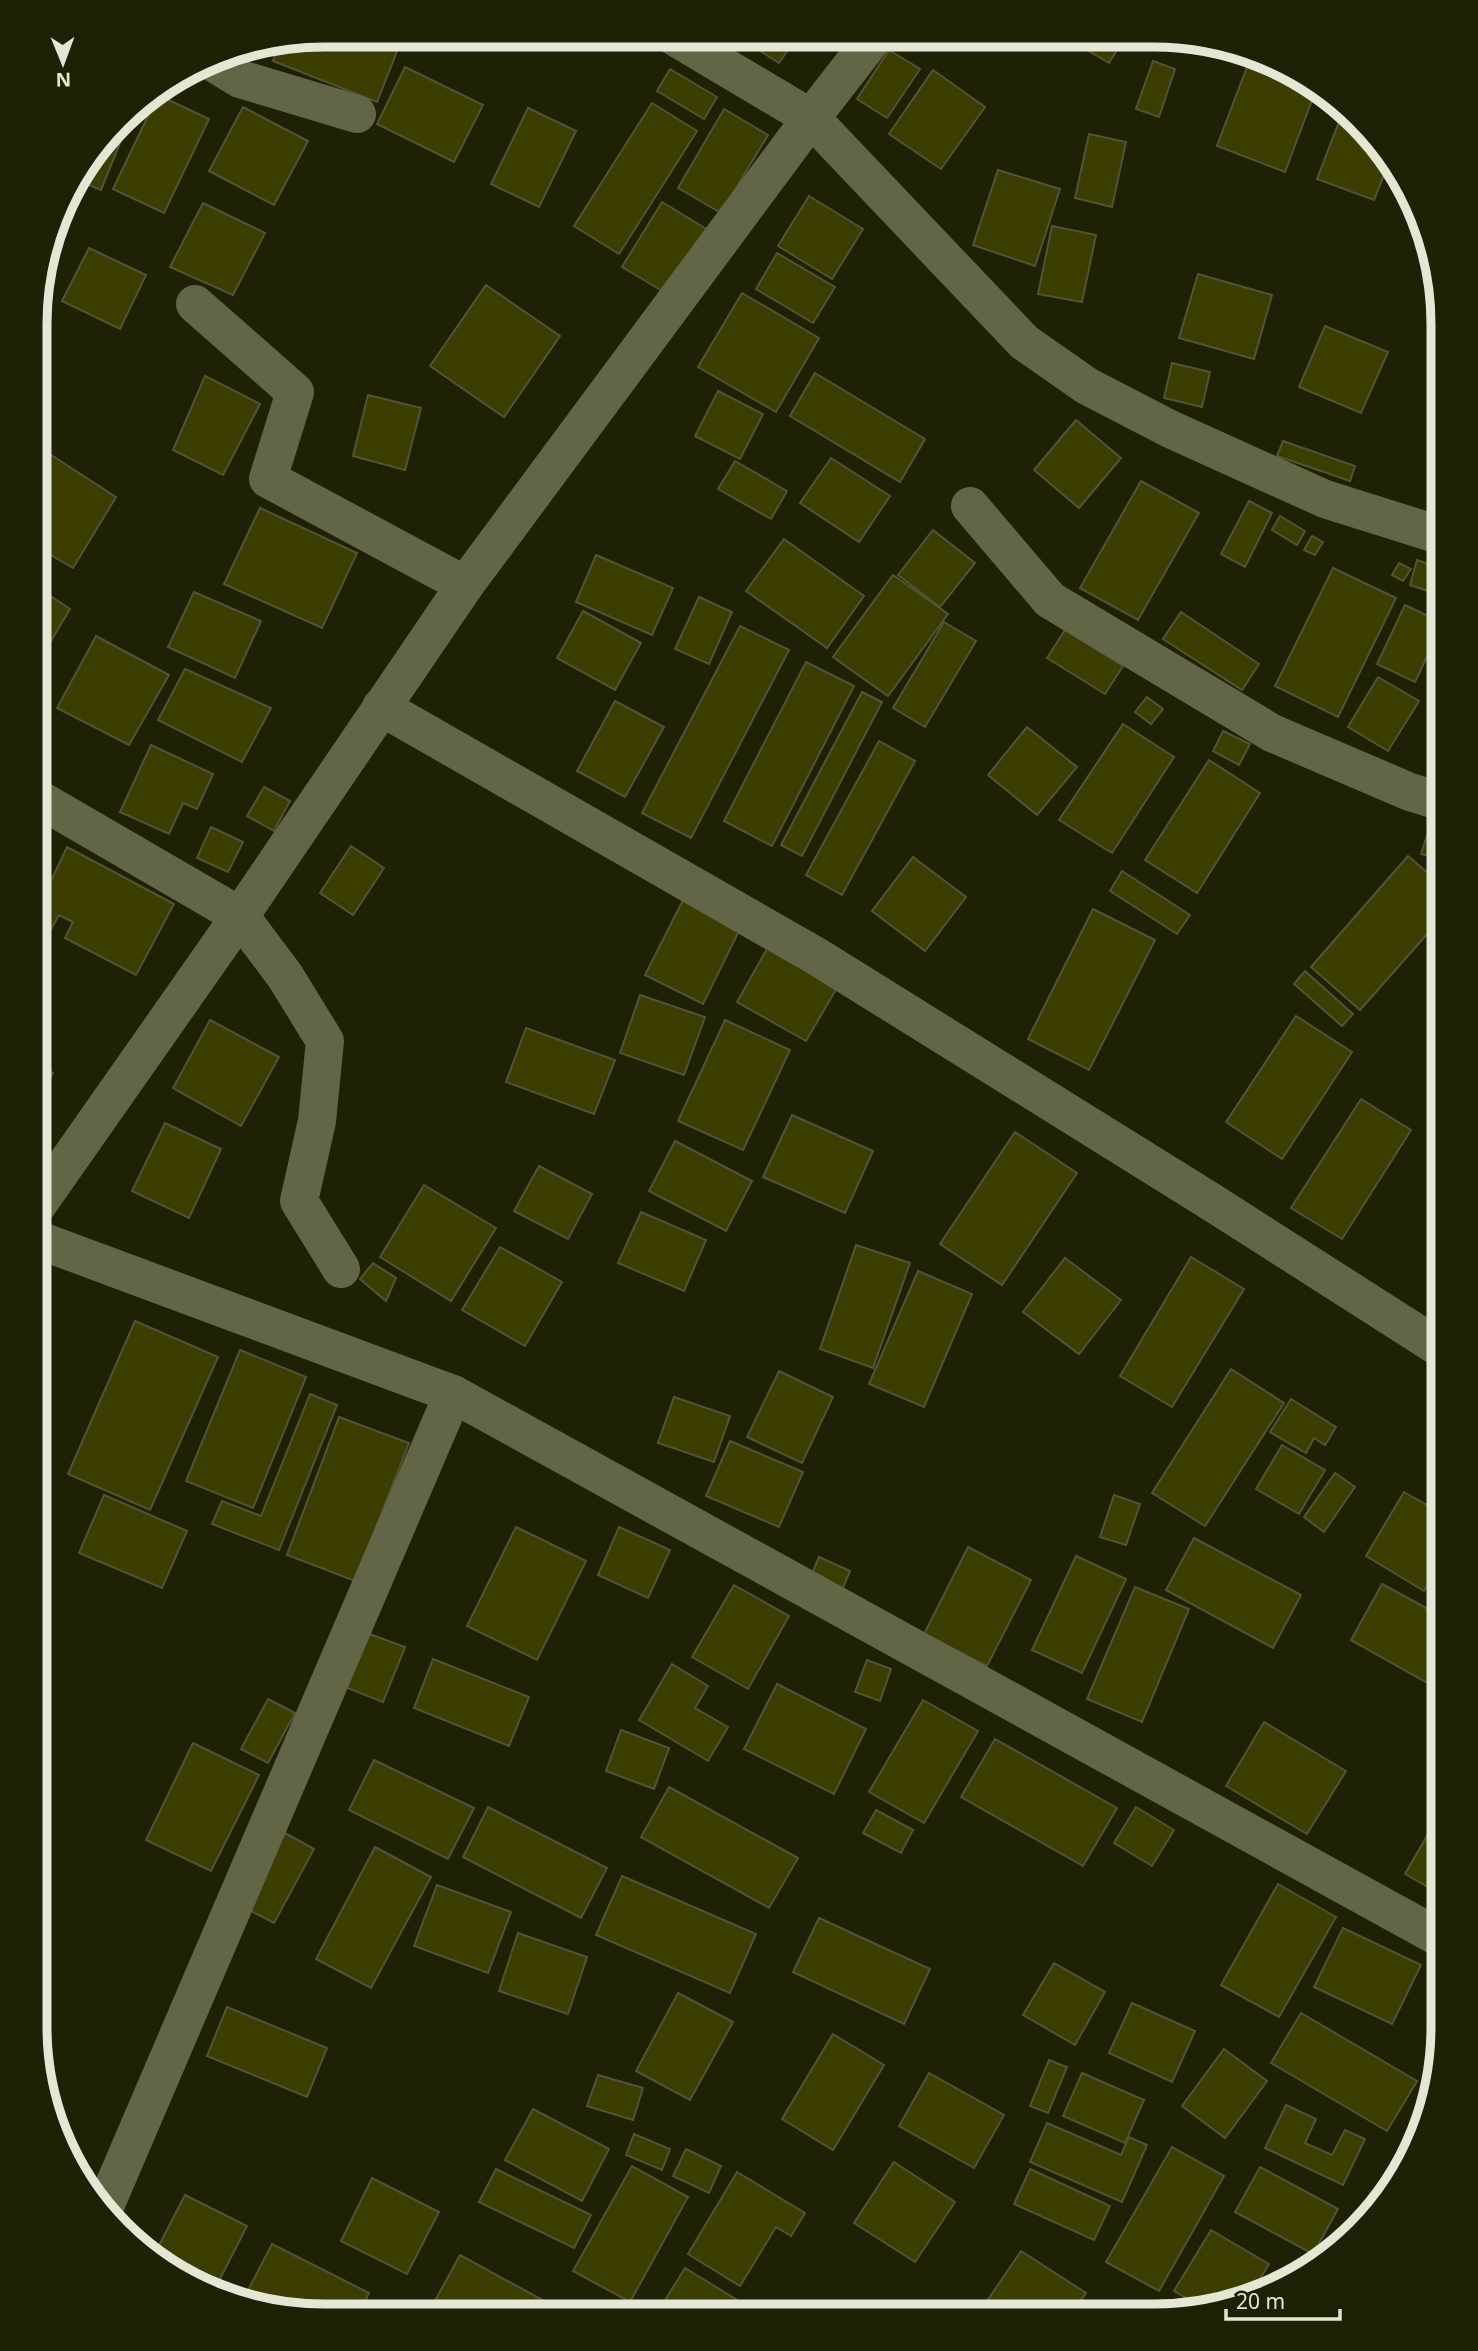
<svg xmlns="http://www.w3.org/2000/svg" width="1478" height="2351" viewBox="0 0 1478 2351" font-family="'Noto Sans',sans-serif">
<rect width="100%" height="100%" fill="#1f2104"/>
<g fill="#3b3d01" stroke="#515435" stroke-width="2">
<path d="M324,35L403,36L377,102L273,61L279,44Z"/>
<path d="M756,36H796L797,37L779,63L751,45Z"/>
<path d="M1065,37H1125L1109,63Z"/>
<path d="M889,50L920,69L887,118L857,99Z"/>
<path d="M1250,59L1297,76L1317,87L1285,172L1217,146Z"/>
<path d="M1153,61L1175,69L1159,117L1136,109Z"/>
<path d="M405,67L483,105L454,162L377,124Z"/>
<path d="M670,69L717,97L704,119L657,91Z"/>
<path d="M933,70L985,107L941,169L889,134Z"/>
<path d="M158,95L209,119L164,213L113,189Z"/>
<path d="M652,103L697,131L619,254L574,226Z"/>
<path d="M135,106L101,190L77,180L133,107Z"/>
<path d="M243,107L308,141L274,205L209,171Z"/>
<path d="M528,108L576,131L539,207L491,184Z"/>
<path d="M724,109L768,135L721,213L678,188Z"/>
<path d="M1344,109L1383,148L1390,160L1374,200L1317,179Z"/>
<path d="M1089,134L1126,142L1112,207L1075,198Z"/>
<path d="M998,170L1060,189L1035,266L973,245Z"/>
<path d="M809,196L863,229L832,279L778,246Z"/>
<path d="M662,202L708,230L669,295L622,267Z"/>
<path d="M203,203L265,233L233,295L170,267Z"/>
<path d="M1052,226L1096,235L1082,302L1038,294Z"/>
<path d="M89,248L146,275L120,329L62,301Z"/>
<path d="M777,253L835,287L813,323L756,289Z"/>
<path d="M1198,274L1272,295L1254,359L1179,338Z"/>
<path d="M486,285L560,336L504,417L430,366Z"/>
<path d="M37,292L45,296L37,313Z"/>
<path d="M742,293L819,338L776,412L698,367Z"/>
<path d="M1325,326L1388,352L1361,413L1299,387Z"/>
<path d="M1172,363L1210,372L1202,407L1164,398Z"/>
<path d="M815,373L925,439L900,482L790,416Z"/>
<path d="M205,376L260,404L223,475L173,450Z"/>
<path d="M718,391L763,414L740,459L695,436Z"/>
<path d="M368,395L421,408L405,470L353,456Z"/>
<path d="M1076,420L1121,458L1079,508L1034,470Z"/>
<path d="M1283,441L1355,466L1350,481L1277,456Z"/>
<path d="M45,451L116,497L73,568L37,547V465Z"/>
<path d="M831,458L890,496L859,542L800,503Z"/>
<path d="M735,461L787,491L771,519L718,489Z"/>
<path d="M1141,481L1199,513L1138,620L1080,588Z"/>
<path d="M1249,501L1272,513L1245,567L1221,554Z"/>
<path d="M260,508L357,553L322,628L224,584Z"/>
<path d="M1280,516L1305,531L1297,545L1272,530Z"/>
<path d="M933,530L975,563L940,607L898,575Z"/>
<path d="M1312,536L1323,542L1315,555L1304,550Z"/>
<path d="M784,539L864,596L827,648L746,591Z"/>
<path d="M596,555L673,588L652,635L576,602Z"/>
<path d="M1417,560L1443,569V596L1410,585Z"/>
<path d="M1399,563L1411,569L1403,581L1392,575Z"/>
<path d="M1333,568L1396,598L1338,717L1275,686Z"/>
<path d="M893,575L948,614L888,696L833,657Z"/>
<path d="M37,587L70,609L39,661L37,660Z"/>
<path d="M194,592L261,621L235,678L168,647Z"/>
<path d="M699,597L732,612L709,664L675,649Z"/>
<path d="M1405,605L1443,623L1415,682L1377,664Z"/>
<path d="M583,611L641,643L615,690L557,658Z"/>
<path d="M1181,612L1259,664L1242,690L1163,639Z"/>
<path d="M944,622L976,641L925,727L893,708Z"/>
<path d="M740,626L789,650L691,838L642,813Z"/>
<path d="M1065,630L1123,666L1105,694L1047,658Z"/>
<path d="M96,636L169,675L129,745L57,708Z"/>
<path d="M806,662L854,686L772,846L724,821Z"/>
<path d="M185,669L271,708L242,762L158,720Z"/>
<path d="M1378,677L1419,701L1388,751L1348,727Z"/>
<path d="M862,692L882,702L802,856L781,845Z"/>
<path d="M1147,697L1163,709L1151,724L1135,712Z"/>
<path d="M615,701L664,727L625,797L577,771Z"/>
<path d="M1123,724L1174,757L1112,853L1059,820Z"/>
<path d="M1027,727L1077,767L1037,815L988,775Z"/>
<path d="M1223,731L1250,744L1239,765L1213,751Z"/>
<path d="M879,741L915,761L842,895L806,875Z"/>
<path d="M151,745L213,774L197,809L183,803L169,834L120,812Z"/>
<path d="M1209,760L1260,793L1197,893L1145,860Z"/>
<path d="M264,787L290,801L274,831L247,816Z"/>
<path d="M1433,817L1443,820V860L1421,854Z"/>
<path d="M211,827L243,842L228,872L197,858Z"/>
<path d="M37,836L45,840L37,856Z"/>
<path d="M351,846L384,868L353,915L320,893Z"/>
<path d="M67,847L174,904L136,975L65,938L73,922L59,915L36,956L37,910Z"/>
<path d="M1408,856L1443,886V916L1360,1010L1311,967Z"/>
<path d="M913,857L966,897L925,951L872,911Z"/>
<path d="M1122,871L1190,915L1177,934L1110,891Z"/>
<path d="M683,900L740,929L703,1004L645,975Z"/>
<path d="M1093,909L1155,940L1089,1070L1028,1039Z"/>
<path d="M768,947L838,986L806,1041L737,1002Z"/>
<path d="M1305,971L1353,1014L1342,1026L1294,984Z"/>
<path d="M640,995L705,1017L684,1075L620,1053Z"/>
<path d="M1296,1016L1352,1052L1282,1159L1226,1122Z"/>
<path d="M210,1020L279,1057L241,1126L173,1088Z"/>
<path d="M725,1020L790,1050L743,1150L678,1121Z"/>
<path d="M526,1028L615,1060L594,1114L506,1082Z"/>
<path d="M36,1065L53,1073L37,1106H36Z"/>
<path d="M1361,1099L1411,1130L1342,1239L1291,1208Z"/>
<path d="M792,1115L873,1151L845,1213L763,1177Z"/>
<path d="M165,1123L221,1149L189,1218L132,1191Z"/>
<path d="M1015,1132L1077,1173L1002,1285L940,1244Z"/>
<path d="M675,1141L752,1181L726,1231L649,1191Z"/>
<path d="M539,1166L592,1194L568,1239L514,1211Z"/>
<path d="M424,1185L496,1228L451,1301L380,1257Z"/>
<path d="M641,1212L706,1240L684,1291L618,1263Z"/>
<path d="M856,1245L910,1263L873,1368L820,1349Z"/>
<path d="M500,1247L562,1282L525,1346L462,1310Z"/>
<path d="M1191,1257L1244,1289L1172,1407L1120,1376Z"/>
<path d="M1065,1258L1121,1300L1079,1354L1023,1312Z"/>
<path d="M373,1263L396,1278L386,1301L360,1279Z"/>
<path d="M918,1271L972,1294L924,1407L869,1384Z"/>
<path d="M135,1321L218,1357L150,1510L68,1474Z"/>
<path d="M240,1350L306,1377L253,1508L186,1481Z"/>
<path d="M1231,1369L1284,1403L1205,1526L1152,1493Z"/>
<path d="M779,1371L833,1397L802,1463L747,1437Z"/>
<path d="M310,1394L337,1405L279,1550L212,1524L222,1501L261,1516Z"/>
<path d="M674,1397L730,1416L714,1462L658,1443Z"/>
<path d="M1291,1399L1336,1427L1325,1445L1314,1438L1306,1453L1270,1432Z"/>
<path d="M339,1417L409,1443L355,1581L287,1555Z"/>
<path d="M730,1441L803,1472L779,1527L706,1496Z"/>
<path d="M1282,1445L1325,1470L1299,1514L1256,1489Z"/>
<path d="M1335,1473L1355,1487L1324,1532L1304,1517Z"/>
<path d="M1404,1492L1443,1514V1560L1424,1591L1366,1556Z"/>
<path d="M104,1495L187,1531L162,1588L79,1553Z"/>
<path d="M1114,1495L1140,1504L1126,1545L1100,1537Z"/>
<path d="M516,1527L586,1561L537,1660L467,1626Z"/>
<path d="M619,1527L670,1550L648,1598L598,1575Z"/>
<path d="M1194,1538L1301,1595L1273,1648L1166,1590Z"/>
<path d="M968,1547L1031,1580L987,1666L924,1634Z"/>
<path d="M1076,1556L1126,1579L1082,1673L1032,1650Z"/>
<path d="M819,1557L850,1571L842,1590L811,1576Z"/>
<path d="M1382,1584L1443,1617L1442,1691L1351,1640Z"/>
<path d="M734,1585L789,1616L748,1689L692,1657Z"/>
<path d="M1135,1587L1189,1609L1142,1722L1087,1699Z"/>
<path d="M367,1633L405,1647L383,1702L345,1687Z"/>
<path d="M433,1659L529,1697L509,1746L414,1708Z"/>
<path d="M867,1660L891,1669L880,1701L855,1692Z"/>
<path d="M672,1664L708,1686L695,1708L728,1727L708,1761L639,1720Z"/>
<path d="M777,1684L866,1729L834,1794L744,1749Z"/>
<path d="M268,1699L295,1713L268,1763L241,1749Z"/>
<path d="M923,1700L978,1731L924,1823L869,1792Z"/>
<path d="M1264,1722L1346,1771L1307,1834L1226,1786Z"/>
<path d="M621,1730L669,1748L654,1789L606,1771Z"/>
<path d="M995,1739L1117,1808L1083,1866L961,1797Z"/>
<path d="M193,1743L259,1775L211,1871L146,1840Z"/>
<path d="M374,1760L474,1808L448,1859L349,1810Z"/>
<path d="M669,1787L798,1858L769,1908L641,1837Z"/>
<path d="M488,1807L607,1868L581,1918L463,1857Z"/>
<path d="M1136,1807L1174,1830L1152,1866L1114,1843Z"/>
<path d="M876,1810L913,1830L901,1853L863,1833Z"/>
<path d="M1442,1810V1895L1405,1874Z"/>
<path d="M285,1833L314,1849L274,1923L245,1908Z"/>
<path d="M375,1847L431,1877L371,1988L316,1959Z"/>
<path d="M622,1876L756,1934L730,1993L596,1935Z"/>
<path d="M1278,1884L1336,1917L1279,2017L1221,1985Z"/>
<path d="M437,1885L511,1912L488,1973L414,1946Z"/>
<path d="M819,1918L930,1969L904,2024L793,1972Z"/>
<path d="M1343,1928L1421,1965L1392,2024L1314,1987Z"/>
<path d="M518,1933L587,1957L568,2014L499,1991Z"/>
<path d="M1054,1963L1105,1992L1075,2045L1023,2015Z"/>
<path d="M678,1993L733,2022L690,2100L636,2071Z"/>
<path d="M1132,2003L1195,2031L1172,2082L1109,2053Z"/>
<path d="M227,2007L327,2048L307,2097L207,2056Z"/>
<path d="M1301,2013L1417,2081L1387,2131L1271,2063Z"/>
<path d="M833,2034L884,2065L833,2150L782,2119Z"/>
<path d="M1224,2049L1267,2081L1225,2138L1182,2106Z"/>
<path d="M1049,2060L1067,2067L1048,2113L1030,2106Z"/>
<path d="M929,2073L1004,2115L974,2168L899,2126Z"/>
<path d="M1082,2073L1144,2100L1125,2143L1063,2116Z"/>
<path d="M598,2075L643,2088L633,2120L587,2106Z"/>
<path d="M1286,2105L1316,2119L1305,2143L1332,2155L1345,2130L1365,2139L1343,2185L1265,2148Z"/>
<path d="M533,2109L609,2149L582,2201L505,2160Z"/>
<path d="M1428,2119V2120L1389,2192L1382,2188Z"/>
<path d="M1047,2123L1121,2155L1129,2137L1147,2145L1122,2202L1030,2162Z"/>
<path d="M634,2134L670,2149L662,2170L626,2155Z"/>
<path d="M1172,2147L1224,2176L1159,2291L1106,2262Z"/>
<path d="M686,2149L721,2166L709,2193L673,2176Z"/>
<path d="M894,2162L955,2202L915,2262L854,2223Z"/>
<path d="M632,2166L688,2197L630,2302L573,2271Z"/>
<path d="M1260,2167L1338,2209L1313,2254L1235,2212Z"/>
<path d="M496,2169L591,2215L574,2248L479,2202Z"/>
<path d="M1030,2169L1110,2206L1094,2240L1014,2204Z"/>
<path d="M737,2172L805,2213L791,2236L776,2227L740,2286L688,2254Z"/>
<path d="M372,2178L439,2212L407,2274L341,2241Z"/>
<path d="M185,2195L247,2226L218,2283L156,2251Z"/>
<path d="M1359,2219L1364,2222L1349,2237Z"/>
<path d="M1211,2230L1269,2264L1249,2297L1201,2307L1174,2291Z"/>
<path d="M272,2244L369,2293L361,2310L369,2314H287L242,2302Z"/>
<path d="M1021,2251L1086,2293L1070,2316H1002L985,2304Z"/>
<path d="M460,2255L548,2303L542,2314H438L430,2310Z"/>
<path d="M685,2268L739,2301L730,2315H656Z"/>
<path d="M774,2305L792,2315H768Z"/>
</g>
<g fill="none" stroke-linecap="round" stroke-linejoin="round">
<g stroke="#626546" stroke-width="38">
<path d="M673,36L811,118L1024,342L1087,386L1170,429L1325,499L1443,536"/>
<path d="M209,60L240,79L357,114"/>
<path d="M195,304L295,392L268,479L465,585"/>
<path d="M970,506L1050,600L1272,733L1410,792L1443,802"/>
<path d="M381,707L816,956L1213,1203L1443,1350"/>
<path d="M37,798L240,916L285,976L325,1041L317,1121L299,1201L341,1269"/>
<path d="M36,1207L240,916L465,585L811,118L874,37"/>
<path d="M36,1239L453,1394L1442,1939"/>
<path d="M103,2211L453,1394"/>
</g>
</g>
<path d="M0 0H1478V2351H0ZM324 47H1154A277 277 0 0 1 1431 324V2027A277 277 0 0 1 1154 2304H324A277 277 0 0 1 47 2027V324A277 277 0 0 1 324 47Z" fill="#1f2104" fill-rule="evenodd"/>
<path fill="none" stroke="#e5e7d5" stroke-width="9" d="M324 47H1154A277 277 0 0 1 1431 324V2027A277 277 0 0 1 1154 2304H324A277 277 0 0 1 47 2027V324A277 277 0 0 1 324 47Z"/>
<g transform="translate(63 63) rotate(179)" stroke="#1f2104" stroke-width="5" paint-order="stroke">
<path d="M0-5L12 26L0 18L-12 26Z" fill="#e5e7d5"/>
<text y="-10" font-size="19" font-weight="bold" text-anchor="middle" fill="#e5e7d5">N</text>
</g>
<path d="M1226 2309v10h114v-10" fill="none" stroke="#e5e7d5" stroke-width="3.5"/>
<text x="1236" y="2309" font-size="21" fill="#e5e7d5" stroke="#1f2104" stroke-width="5" paint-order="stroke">20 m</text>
</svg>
